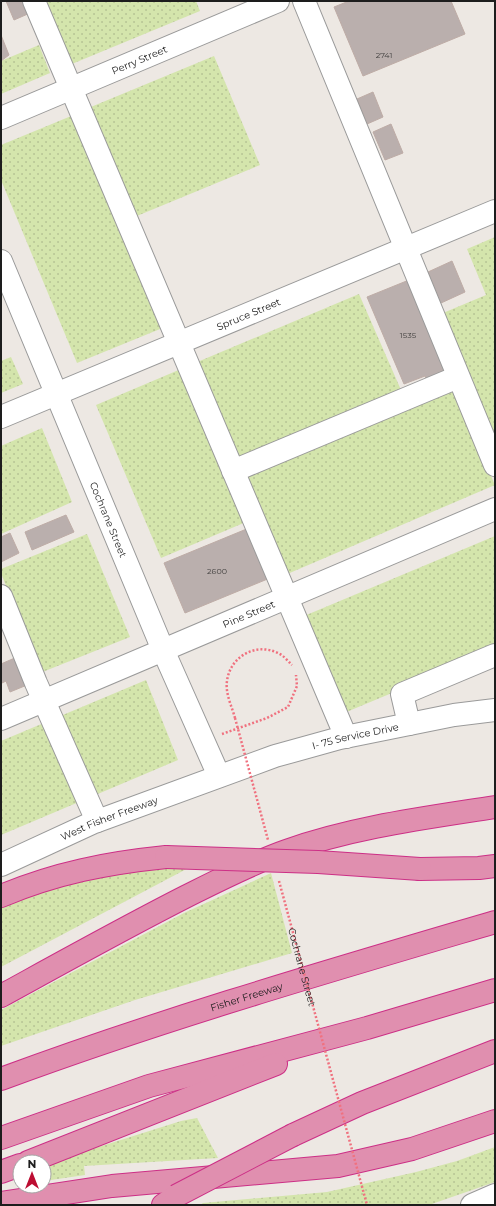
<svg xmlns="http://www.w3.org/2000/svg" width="496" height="1206" viewBox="0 0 496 1206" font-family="Montserrat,sans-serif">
<defs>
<pattern id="grass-dots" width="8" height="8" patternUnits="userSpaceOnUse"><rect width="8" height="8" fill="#d4e5ac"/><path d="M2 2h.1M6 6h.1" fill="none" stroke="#b6c494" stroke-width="1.8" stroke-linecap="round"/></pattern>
</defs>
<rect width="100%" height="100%" fill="#ede8e3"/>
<g fill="url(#grass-dots)">
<path d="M40,1H196L200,11L67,66Z"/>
<path d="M39,45L50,73L1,94V61Z"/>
<path d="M214,56L260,165L132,218L86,109Z"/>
<path d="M76,114L165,327L77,363L1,180V145Z"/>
<path d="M495,237V437L443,313L486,295L467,249Z"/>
<path d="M359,294L401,390L237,460L195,363Z"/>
<path d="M11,357L23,384L1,393V361Z"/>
<path d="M181,369L246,522L161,558L96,405Z"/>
<path d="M453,388L495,485L285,575L243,478Z"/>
<path d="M42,428L72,502L1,534V446Z"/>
<path d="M87,534L130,637L40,673L1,573V569Z"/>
<path d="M495,536V650L344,713L304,616Z"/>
<path d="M146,680L178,760L1,835V741Z"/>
<path d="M196,864L1,967V905L74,878Z"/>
<path d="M271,873L292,953L135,1000L1,1046V1010L184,913Z"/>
<path d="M197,1118L218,1158L84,1166L85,1175L44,1181V1169L70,1156L181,1121Z"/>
<path d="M495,1147V1182L429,1205H200L203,1203L327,1192L416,1172L457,1161Z"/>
</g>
<g fill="#baafad" stroke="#beaca6">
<path d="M6,1H25L30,13L14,20Z"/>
<path d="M349,1H451L465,34L363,76L334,7Z"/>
<path d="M1,35L9,55L1,61Z"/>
<path d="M373,92L383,117L367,124L357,99Z"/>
<path d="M391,124L403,153L385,160L373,132Z"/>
<path d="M452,261L465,292L441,303L428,272Z"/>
<path d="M409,280L448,372L427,381L425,376L404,384L367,297Z"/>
<path d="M66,515L74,532L32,550L25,532Z"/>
<path d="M249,528L270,578L185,613L164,563Z"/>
<path d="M10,533L19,553L1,562V537Z"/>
<path d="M17,657L27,685L10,692L6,681L2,683L1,681V664Z"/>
</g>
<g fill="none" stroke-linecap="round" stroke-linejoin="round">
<defs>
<g id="minor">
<path d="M34,1L346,737"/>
<path d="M304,1L495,465"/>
<path id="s1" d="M1,118L278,1"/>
<path id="s2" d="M1,261L163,650L219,776"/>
<path id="s3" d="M1,417L495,211"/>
<path d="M233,471L458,377"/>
<path d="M1,596L36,683L97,821"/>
<path id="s4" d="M1,719L495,509"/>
<path d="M409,724L402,694L495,655"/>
<path id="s5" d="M1,865L92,823L275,756L340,738L454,715L495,710"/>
<path d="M472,1205L495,1195"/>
</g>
<g id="highway">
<path d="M420,869L479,868L495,866"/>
<path d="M1,896C56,873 107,863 166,857"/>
<path d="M1,996C63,962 124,928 187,896C219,880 252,863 286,851C353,827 425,818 495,807"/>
<path id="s6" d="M1,1079C163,1019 329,971 495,922"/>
<path d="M293,1135L362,1103L495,1051"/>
<path d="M1,1138L149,1086L367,1028L495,990"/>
<path d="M28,1162L276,1064"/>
<path d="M1,1172L20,1165"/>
<path d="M1,1203L112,1186L338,1166L412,1149L495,1121"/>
<path d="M163,1205L176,1196"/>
</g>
</defs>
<use href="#minor" stroke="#9a9a9a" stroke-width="24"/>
<use href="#highway" stroke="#cc2f86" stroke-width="24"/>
<g stroke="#f0717f" stroke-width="2.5" stroke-dasharray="2 2" stroke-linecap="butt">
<path d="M235,718C232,707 225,693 227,681C230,657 255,642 278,653C283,655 288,661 292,665"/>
<path d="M222,734L267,718L288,707L297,686L296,675"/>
</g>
<use href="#minor" stroke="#fff" stroke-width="22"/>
<use href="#highway" stroke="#e08faf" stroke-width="22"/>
<defs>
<g id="highway-bridge">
<path d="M166,857L318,862L420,869"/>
<path d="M176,1196L293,1135"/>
</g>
</defs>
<use href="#highway-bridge" stroke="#cc2f86" stroke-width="24" stroke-linecap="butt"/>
<g stroke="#f0717f" stroke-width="2.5" stroke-dasharray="2 2" stroke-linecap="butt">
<path d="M235,718L268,840"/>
<path id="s7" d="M279,881L367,1205"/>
</g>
<use href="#highway-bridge" stroke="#e08faf" stroke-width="22"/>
</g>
<g text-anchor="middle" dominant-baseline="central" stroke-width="4" stroke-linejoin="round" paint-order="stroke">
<g font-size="8" fill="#444241">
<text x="384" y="55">2741</text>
<text x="408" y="335">1535</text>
<text x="217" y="571">2600</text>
</g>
<g font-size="10" fill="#1d1d1d" stroke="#fff">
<text stroke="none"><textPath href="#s1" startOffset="150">Perry Street</textPath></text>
<text stroke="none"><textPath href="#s3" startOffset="268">Spruce Street</textPath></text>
<text stroke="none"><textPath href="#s2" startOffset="280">Cochrane Street</textPath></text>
<text stroke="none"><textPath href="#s4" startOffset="269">Pine Street</textPath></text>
<text stroke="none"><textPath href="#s5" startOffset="378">I- 75 Service Drive</textPath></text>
<text stroke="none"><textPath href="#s5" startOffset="118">West Fisher Freeway</textPath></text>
<text stroke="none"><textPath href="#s7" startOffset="89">Cochrane Street</textPath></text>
<text stroke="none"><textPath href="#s6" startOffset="259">Fisher Freeway</textPath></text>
</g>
</g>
<rect width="496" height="1206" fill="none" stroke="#1d1d1d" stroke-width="4"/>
<g transform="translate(32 1174)"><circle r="19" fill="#ffffff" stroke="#a5a5a5"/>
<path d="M0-3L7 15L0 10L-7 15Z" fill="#bc0d32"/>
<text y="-6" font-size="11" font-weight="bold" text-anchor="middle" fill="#1d1d1d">N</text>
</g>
</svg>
